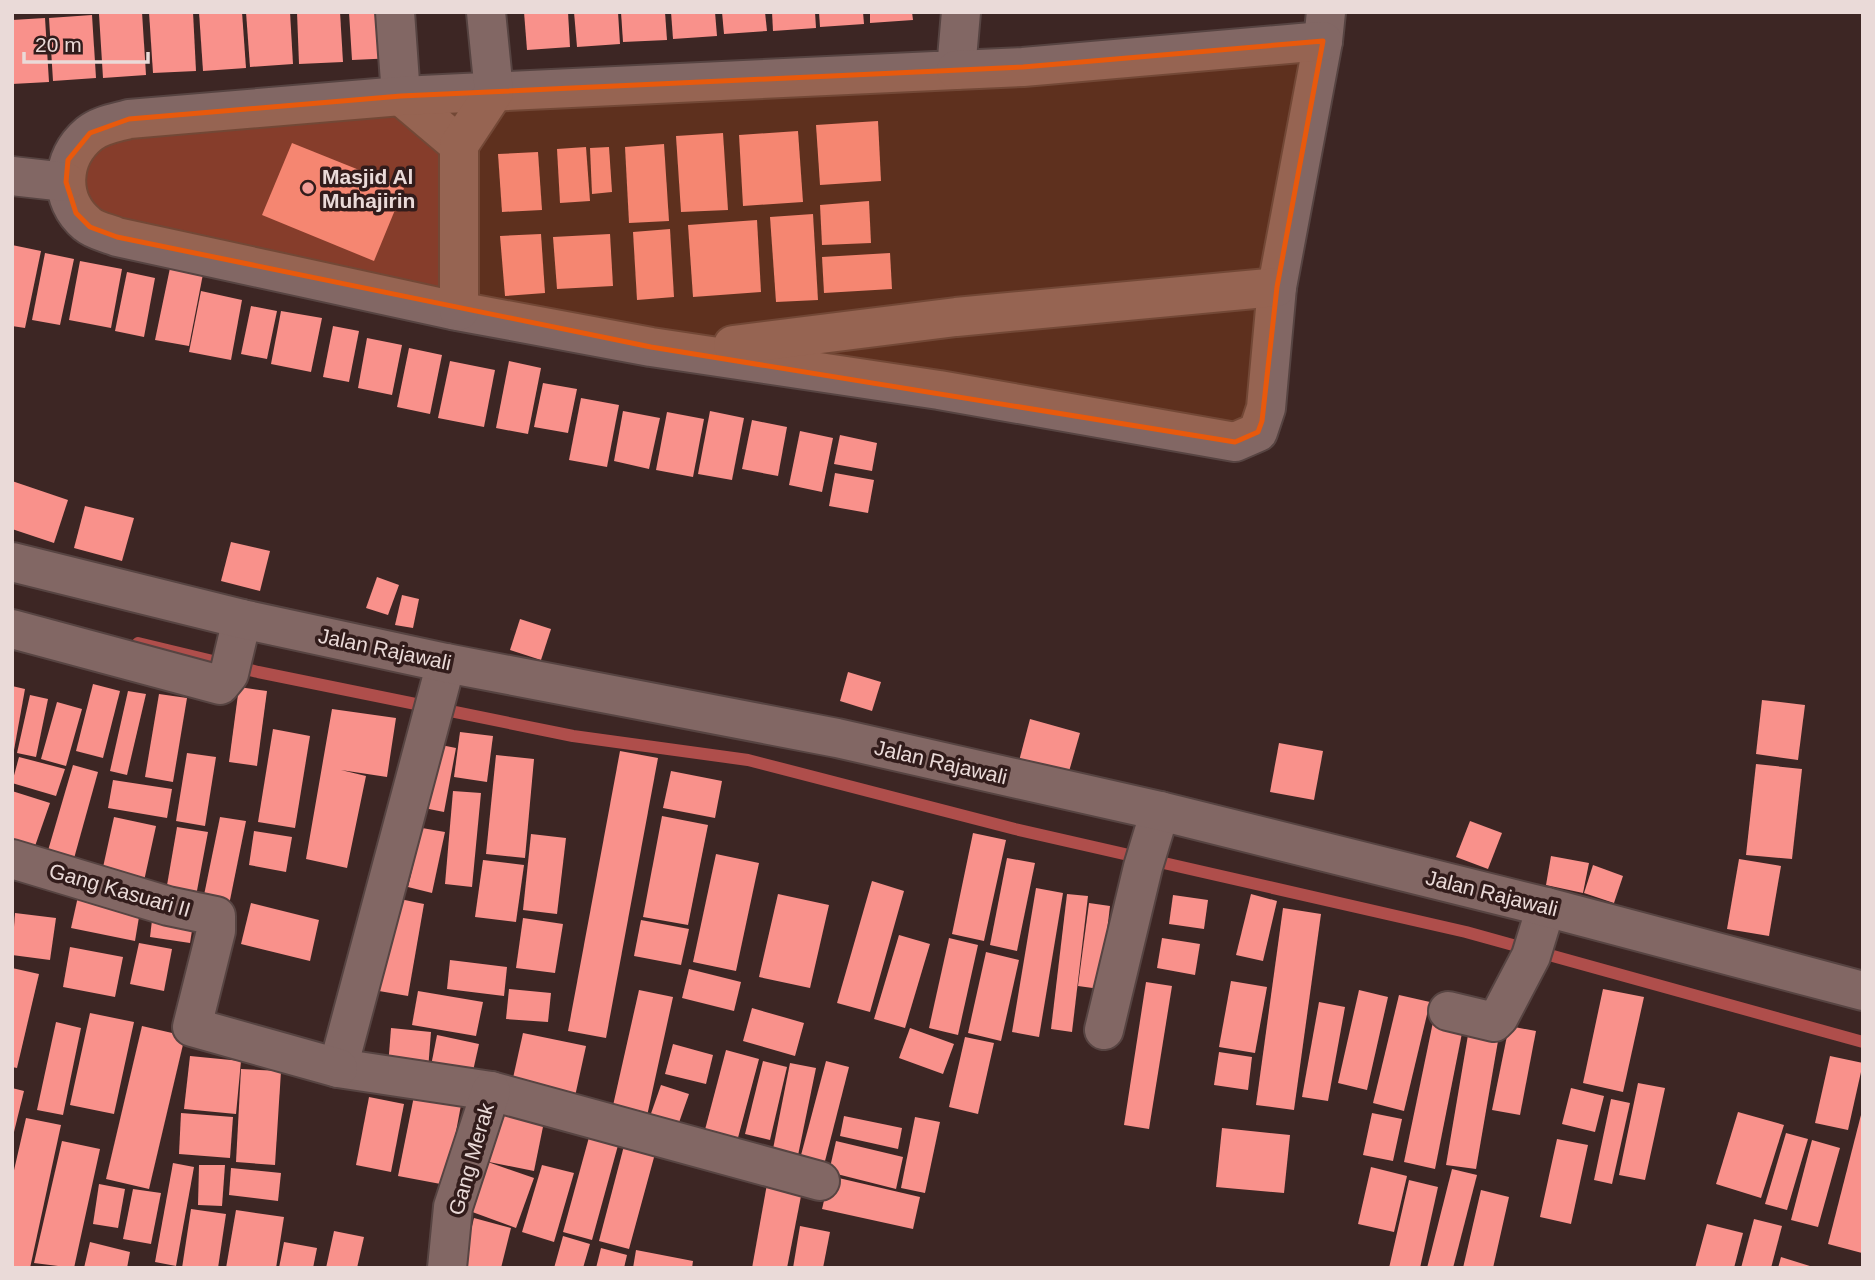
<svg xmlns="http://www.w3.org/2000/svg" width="1875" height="1280" viewBox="0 0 1875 1280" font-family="Helvetica,sans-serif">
<rect width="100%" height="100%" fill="#3d2624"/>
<path fill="#6e3634" d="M401,99L449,140L452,309L95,214L82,180L96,140Z"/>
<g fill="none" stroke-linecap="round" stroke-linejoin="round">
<path stroke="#af4e4b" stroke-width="12" d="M138,643L258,672L573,736L748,760L1015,829L1466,932L1863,1042"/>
</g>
<g fill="#f9918b">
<path d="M142,12L146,75L103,78L99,14Z"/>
<path d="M149,12H193L196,71L153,73Z"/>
<path d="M199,12H242L246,68L203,71Z"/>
<path d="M246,12H290L293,64L250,67Z"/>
<path d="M297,12H340L343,62L299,64Z"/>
<path d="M349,12H392L395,58L352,60Z"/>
<path d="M524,12H568L570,47L527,50Z"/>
<path d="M574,12H618L620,44L577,47Z"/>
<path d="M621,12H665L667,40L623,42Z"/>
<path d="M671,12H715L717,36L673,39Z"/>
<path d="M722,12H765L767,31L724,34Z"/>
<path d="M772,12H815L816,28L773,31Z"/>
<path d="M819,12H863L864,24L820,27Z"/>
<path d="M870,12H912L913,20L870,23Z"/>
<path d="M92,15L96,78L53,81L49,18Z"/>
<path d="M45,18L49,82L12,84V20Z"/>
<path d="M878,121L881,181L820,185L816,125Z"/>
<path d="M798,131L803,202L743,206L739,135Z"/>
<path d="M723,133L728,210L681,212L676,136Z"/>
<path d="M292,143L404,188L374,261L262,215Z"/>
<path d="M664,144L669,221L629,223L625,147Z"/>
<path d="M586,147L590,201L560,203L557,149Z"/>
<path d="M609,147L612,192L592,194L590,148Z"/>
<path d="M538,152L542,210L502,212L498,154Z"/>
<path d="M869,201L871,243L822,245L820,205Z"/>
<path d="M813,214L818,300L776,302L770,217Z"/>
<path d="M757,220L761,292L693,297L688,225Z"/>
<path d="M670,229L674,297L637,300L633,232Z"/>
<path d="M541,234L545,293L505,296L500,236Z"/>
<path d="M610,234L613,286L557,289L553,237Z"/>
<path d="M12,245L41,251L25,328L12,326Z"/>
<path d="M45,253L74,259L60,325L32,320Z"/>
<path d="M890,253L892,289L824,293L822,257Z"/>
<path d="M80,261L122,269L111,328L69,320Z"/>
<path d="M170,268L203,274L189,346L155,340Z"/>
<path d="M127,272L155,278L144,337L115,331Z"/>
<path d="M201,291L242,300L231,360L189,352Z"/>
<path d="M251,306L277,311L267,359L241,354Z"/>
<path d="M281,311L322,318L311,372L271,364Z"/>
<path d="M333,326L359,331L349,382L323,377Z"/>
<path d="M367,338L402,345L392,395L358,388Z"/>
<path d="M409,348L442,355L430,414L397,407Z"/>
<path d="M450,361L495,370L484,427L438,418Z"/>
<path d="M509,361L541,368L528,434L496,428Z"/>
<path d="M543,383L577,389L568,433L534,427Z"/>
<path d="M581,398L619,405L607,467L569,460Z"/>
<path d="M623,411L660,418L649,469L614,461Z"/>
<path d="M710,411L744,418L732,480L698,474Z"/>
<path d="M667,412L704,419L693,477L656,470Z"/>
<path d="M752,420L787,427L778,476L742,469Z"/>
<path d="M800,431L833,438L822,492L789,485Z"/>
<path d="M840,435L877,443L872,471L834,464Z"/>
<path d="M835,473L874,480L868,513L829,506Z"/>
<path d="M12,481L68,500L54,543L12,529Z"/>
<path d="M85,506L134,518L122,561L74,548Z"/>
<path d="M231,542L270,551L260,591L221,581Z"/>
<path d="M377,577L399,585L388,615L366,608Z"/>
<path d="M402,595L419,599L413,628L395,625Z"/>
<path d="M520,619L551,629L541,660L510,650Z"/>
<path d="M848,672L881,682L872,711L840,701Z"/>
<path d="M93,684L120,691L103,758L76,751Z"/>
<path d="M12,686L25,689L14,750H12Z"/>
<path d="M239,687L267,691L257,766L229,762Z"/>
<path d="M128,691L146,694L127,775L110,771Z"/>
<path d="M159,694L187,698L173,782L145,777Z"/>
<path d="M30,695L48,699L36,757L17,753Z"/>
<path d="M1762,700L1805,705L1798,760L1756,754Z"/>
<path d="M57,702L82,709L66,766L41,759Z"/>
<path d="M332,709L396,718L387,777L341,770L366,776L347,868L306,859Z"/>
<path d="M1030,719L1080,733L1068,775L1019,761Z"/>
<path d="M273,729L310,736L295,828L258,822Z"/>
<path d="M460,732L493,736L487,782L454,777Z"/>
<path d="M1279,743L1323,751L1314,800L1270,792Z"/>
<path d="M436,744L456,748L444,812L424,808Z"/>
<path d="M620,751L658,758L606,1038L568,1031Z"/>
<path d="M187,753L216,757L205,826L176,821Z"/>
<path d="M496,755L534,759L525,858L486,854Z"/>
<path d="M19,757L65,769L56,796L12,783Z"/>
<path d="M1756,764L1802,769L1792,859L1746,855Z"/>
<path d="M73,765L98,772L73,862L47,854Z"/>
<path d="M671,771L722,781L715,818L663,808Z"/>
<path d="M113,780L172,789L167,818L108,808Z"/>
<path d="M12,791L50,803L34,849L12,842Z"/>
<path d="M453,791L481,793L472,887L445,884Z"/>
<path d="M662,816L708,825L688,925L643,917Z"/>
<path d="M114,817L156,826L142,890L100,881Z"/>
<path d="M220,817L246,821L229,905L203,900Z"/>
<path d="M1470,821L1502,833L1488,869L1456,857Z"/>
<path d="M177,827L208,832L196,896L166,891Z"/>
<path d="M422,828L445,832L432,893L408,887Z"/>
<path d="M254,831L292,837L286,872L249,865Z"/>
<path d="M973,833L1006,840L984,941L952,934Z"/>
<path d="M531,834L566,838L557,914L523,910Z"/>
<path d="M716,854L759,863L736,971L693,962Z"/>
<path d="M1551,856L1589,863L1583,893L1546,885Z"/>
<path d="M1007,858L1035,863L1017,951L990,945Z"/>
<path d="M1739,859L1781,866L1769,936L1727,929Z"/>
<path d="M483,860L524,865L516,922L475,917Z"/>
<path d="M1593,865L1623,876L1614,903L1584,893Z"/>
<path d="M872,881L904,891L870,1012L837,1003Z"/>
<path d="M1036,888L1063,893L1039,1037L1012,1032Z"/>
<path d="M79,892L141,905L135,941L71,928Z"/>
<path d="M778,894L829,905L810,988L759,977Z"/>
<path d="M1067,894L1088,896L1072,1032L1051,1029Z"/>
<path d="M1251,894L1277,901L1263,961L1236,955Z"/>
<path d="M1173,895L1208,900L1204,929L1169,924Z"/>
<path d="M395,898L424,904L408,996L379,991Z"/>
<path d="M251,903L319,920L310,961L241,944Z"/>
<path d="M1089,903L1110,906L1100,989L1078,986Z"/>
<path d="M1283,908L1321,914L1294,1110L1256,1105Z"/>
<path d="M153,912L194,918L190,943L150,937Z"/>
<path d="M15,913L56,918L50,960L12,955Z"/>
<path d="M523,918L563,924L555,973L516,968Z"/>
<path d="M641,920L689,929L681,965L634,956Z"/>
<path d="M899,935L930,944L905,1028L874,1019Z"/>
<path d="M949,938L978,945L958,1035L929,1028Z"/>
<path d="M1162,938L1200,944L1195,975L1157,968Z"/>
<path d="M139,943L172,949L164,991L130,984Z"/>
<path d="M70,947L123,957L115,997L63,987Z"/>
<path d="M986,952L1019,960L1001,1041L968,1033Z"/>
<path d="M450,960L507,967L504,996L447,989Z"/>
<path d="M12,968L39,974L17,1068L12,1067Z"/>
<path d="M689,969L741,982L734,1011L682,998Z"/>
<path d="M1231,981L1267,987L1255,1053L1219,1047Z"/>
<path d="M1146,982L1172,986L1149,1129L1124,1125Z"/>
<path d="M509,989L551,993L548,1022L506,1019Z"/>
<path d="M1603,989L1644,997L1623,1092L1583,1083Z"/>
<path d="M639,990L673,997L647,1116L612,1110Z"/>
<path d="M1359,990L1388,997L1367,1090L1338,1083Z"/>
<path d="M418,991L483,1002L476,1036L412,1025Z"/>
<path d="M1399,995L1430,1002L1404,1111L1373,1103Z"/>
<path d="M1319,1002L1345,1007L1328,1101L1302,1097Z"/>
<path d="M752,1008L804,1023L795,1056L743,1041Z"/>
<path d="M90,1013L134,1022L114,1114L70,1105Z"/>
<path d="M56,1022L81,1028L63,1115L37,1110Z"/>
<path d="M1433,1022L1463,1028L1435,1169L1404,1162Z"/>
<path d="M142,1026L185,1036L149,1189L106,1179Z"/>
<path d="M1509,1026L1536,1031L1520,1115L1492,1110Z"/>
<path d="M391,1028L431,1032L428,1070L388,1067Z"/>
<path d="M910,1028L954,1044L943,1074L899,1058Z"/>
<path d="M523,1033L586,1046L574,1101L511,1087Z"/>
<path d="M437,1035L479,1044L471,1080L430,1071Z"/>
<path d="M1468,1035L1498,1041L1476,1169L1446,1165Z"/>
<path d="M965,1037L994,1043L978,1114L949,1107Z"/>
<path d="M673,1044L713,1055L706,1084L665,1074Z"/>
<path d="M726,1050L759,1059L735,1149L702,1141Z"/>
<path d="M1219,1052L1252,1057L1248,1090L1214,1085Z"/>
<path d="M190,1056L241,1061L236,1114L184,1109Z"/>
<path d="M1830,1056L1863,1063L1848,1130L1815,1123Z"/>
<path d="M763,1061L787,1067L770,1140L745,1134Z"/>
<path d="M826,1061L849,1067L824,1165L800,1159Z"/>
<path d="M790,1063L816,1068L796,1165L771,1159Z"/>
<path d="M241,1069L281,1071L275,1165L236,1162Z"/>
<path d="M1638,1083L1665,1088L1645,1180L1619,1175Z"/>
<path d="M661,1085L689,1094L675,1134L647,1125Z"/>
<path d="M12,1088L24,1091L13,1136H12Z"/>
<path d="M1571,1088L1604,1096L1595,1132L1562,1124Z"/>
<path d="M414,1096L461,1105L446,1185L398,1176Z"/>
<path d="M369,1097L404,1104L391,1172L356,1165Z"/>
<path d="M1611,1099L1630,1103L1612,1184L1594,1180Z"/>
<path d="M502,1103L546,1112L534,1171L489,1162Z"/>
<path d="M1862,1111L1863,1248L1862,1253L1828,1244Z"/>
<path d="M1738,1112L1784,1125L1761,1198L1716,1184Z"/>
<path d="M181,1113L233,1117L230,1158L179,1154Z"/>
<path d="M1372,1113L1402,1119L1393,1161L1363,1155Z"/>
<path d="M844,1116L902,1128L898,1149L840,1136Z"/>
<path d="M915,1117L940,1122L925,1193L901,1188Z"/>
<path d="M26,1118L61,1125L30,1268H12V1179Z"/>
<path d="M1222,1128L1290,1135L1284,1193L1216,1187Z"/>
<path d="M591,1130L620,1138L592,1240L563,1232Z"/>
<path d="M1786,1133L1808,1139L1787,1210L1765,1204Z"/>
<path d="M1557,1139L1588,1145L1571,1224L1540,1217Z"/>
<path d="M1812,1140L1840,1148L1818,1227L1791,1220Z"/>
<path d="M62,1141L100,1149L74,1268L34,1263Z"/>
<path d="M836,1141L903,1157L896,1189L829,1172Z"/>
<path d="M625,1142L656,1150L629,1249L599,1241Z"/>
<path d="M482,1160L534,1178L516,1228L464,1209Z"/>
<path d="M173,1163L194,1167L176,1266L155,1262Z"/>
<path d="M199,1165H225L222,1206L198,1205Z"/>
<path d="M542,1165L574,1173L554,1242L522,1232Z"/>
<path d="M1371,1167L1407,1176L1394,1232L1358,1224Z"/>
<path d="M231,1168L281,1173L278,1201L229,1195Z"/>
<path d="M1452,1169L1477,1175L1453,1268H1427Z"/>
<path d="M830,1176L920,1197L913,1229L822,1209Z"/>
<path d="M1409,1180L1438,1187L1420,1268H1389Z"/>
<path d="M99,1184L125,1189L118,1228L93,1224Z"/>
<path d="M767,1184L802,1191L787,1268H752Z"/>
<path d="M133,1189L161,1193L151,1244L123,1239Z"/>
<path d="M1481,1190L1509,1197L1493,1268H1463Z"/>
<path d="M191,1209L226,1214L218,1268H182Z"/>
<path d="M236,1210L284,1217L276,1268H226Z"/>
<path d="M474,1218L511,1228L501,1268H462Z"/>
<path d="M1754,1219L1782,1226L1771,1268H1741Z"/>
<path d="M1707,1224L1743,1233L1734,1268H1695Z"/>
<path d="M800,1226L830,1232L823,1268H793Z"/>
<path d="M334,1231L364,1237L357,1268H326Z"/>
<path d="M563,1236L590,1244L583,1268H554Z"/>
<path d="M90,1242L130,1252L127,1268H84Z"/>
<path d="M284,1242L317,1248L313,1268H279Z"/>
<path d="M601,1248L627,1255L624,1268H596Z"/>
<path d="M636,1250L693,1261L692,1268H633Z"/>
<path d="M1781,1257L1813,1267V1268H1778Z"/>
</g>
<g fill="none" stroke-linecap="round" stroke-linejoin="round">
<defs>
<g id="minor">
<path d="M395,12L401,96L459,145"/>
<path d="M961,12L956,70L401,96L129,119C115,123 100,125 89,134C60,158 58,200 87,224C95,231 108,233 117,237L452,310L651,347L939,390L1235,442L1258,432L1266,408L1277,287L1323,41L1326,12"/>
<path d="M956,70L1023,67L1323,41"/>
<path d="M12,176L66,182"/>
<path d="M459,311V145L494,92L486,12"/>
<path d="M733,345L956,317L1277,287"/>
<path d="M12,629L220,685L229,674L242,619"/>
<path d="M446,663L338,1068L491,1091L820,1181"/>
<path d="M12,859L168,906L216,916V931L192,1027L338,1068"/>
<path d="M1448,1011L1494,1022L1499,1017L1531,956L1546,907"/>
<path d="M1104,1030L1143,867L1160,811"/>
<path d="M447,1268L453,1207L491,1091"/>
</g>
<path id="tertiary" d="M12,562L242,619L446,663L837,738L1160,811L1546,907L1863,991"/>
</defs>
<use href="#minor" stroke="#574442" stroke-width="42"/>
<use href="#tertiary" stroke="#574442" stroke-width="42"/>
<use href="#minor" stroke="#826764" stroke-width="38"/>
<use href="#tertiary" stroke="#826764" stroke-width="38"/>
</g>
<path fill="#e8590c" fill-opacity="0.2" stroke="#e8590c" stroke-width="5" stroke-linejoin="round" d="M1323,41L1277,287L1262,421L1258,432L1235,442L651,347L117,237L90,227L76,213L66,182L68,160L90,133L129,119L401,96L1023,67Z"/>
<circle fill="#f59c96" stroke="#321c1b" stroke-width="2.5" cx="308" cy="188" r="7"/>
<g text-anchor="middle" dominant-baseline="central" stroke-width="7" stroke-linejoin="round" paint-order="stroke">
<g font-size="21" font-weight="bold" fill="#eadad8" stroke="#321c1b" text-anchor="start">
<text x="322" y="176">Masjid Al<tspan x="322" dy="24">Muhajirin</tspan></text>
</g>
<g font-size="21" fill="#eadad8" stroke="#321c1b">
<text transform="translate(385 649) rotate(12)">Jalan Rajawali</text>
<text transform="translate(941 762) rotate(13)">Jalan Rajawali</text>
<text transform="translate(120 890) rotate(16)">Gang Kasuari II</text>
<text transform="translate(1492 893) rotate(14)">Jalan Rajawali</text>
<text transform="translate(471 1159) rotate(-74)">Gang Merak</text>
</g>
</g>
<rect width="1875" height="1280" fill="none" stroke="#eadad8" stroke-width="28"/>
<path d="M24 52v10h124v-10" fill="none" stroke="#eadad8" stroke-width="3.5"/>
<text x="35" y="52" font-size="21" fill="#eadad8" stroke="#321c1b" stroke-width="5" paint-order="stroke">20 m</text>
</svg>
